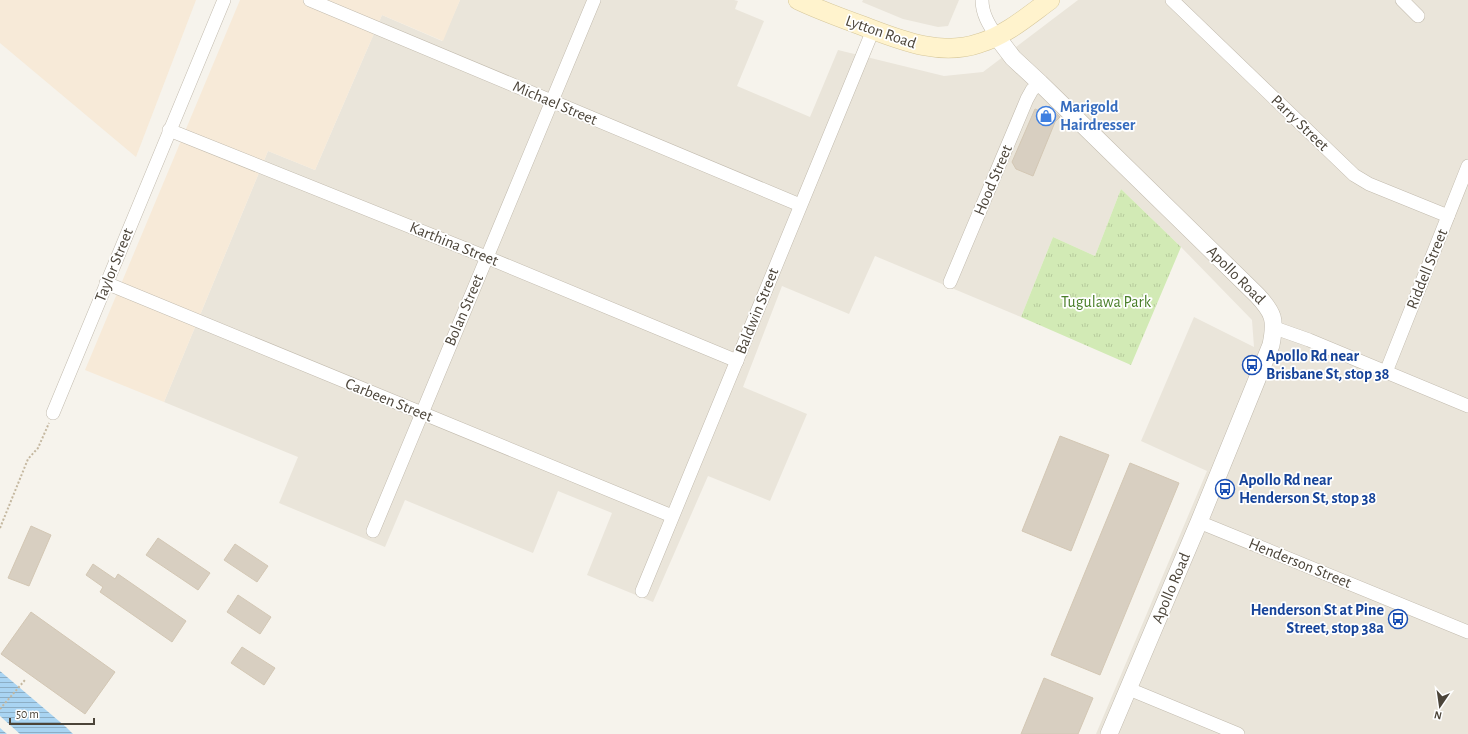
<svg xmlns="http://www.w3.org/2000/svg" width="1468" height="734" viewBox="0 0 1468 734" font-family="'Alegreya Sans',sans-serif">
<defs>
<pattern id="park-tufts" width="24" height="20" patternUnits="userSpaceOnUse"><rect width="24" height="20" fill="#d2eab5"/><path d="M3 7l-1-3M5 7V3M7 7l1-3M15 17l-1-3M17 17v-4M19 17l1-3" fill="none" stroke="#b6ca9c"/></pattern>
<pattern id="water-rules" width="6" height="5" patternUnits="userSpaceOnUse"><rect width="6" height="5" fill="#a9d4f2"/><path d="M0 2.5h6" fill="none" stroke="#8caec5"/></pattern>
</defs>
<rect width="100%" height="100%" fill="#f6f3ec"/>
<g fill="#eae5da">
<path d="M460,0H734L738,1L735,9L764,21L737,86L810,117L838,50L944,76L983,72L1078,0H1468V734H1096L1207,471L1141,441L1194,317L1254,347L1252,320L1181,247L1121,189L1095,256L1053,237L1021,317L875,256L849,314L782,286L743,387L807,414L770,501L708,476L653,602L587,575L612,513L558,491L533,553L405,500L385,547L279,503L298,457L164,402L268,151L315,170L382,15L442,41Z"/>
<path d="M863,0H959L948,26L938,27L903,19L862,2Z"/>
</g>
<g fill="#f7ead8">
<path d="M0,0H196L136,157L0,43Z"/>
<path d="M240,0H460L443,41L382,15L315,170L268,151L164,402L85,370Z"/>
</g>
<path fill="url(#park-tufts)" d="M1121,189L1181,247L1131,365L1021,317L1053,237L1095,256Z"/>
<path fill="url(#water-rules)" d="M0,671L66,727L73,734H0Z"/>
<path fill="#f6f3ec" d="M0,716L20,734H7L0,728Z"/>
<g fill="#d8cfc1" stroke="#d3c7b4">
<path d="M1049,106L1060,117L1055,122L1033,176L1016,169L1012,162L1035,109L1043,112Z"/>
<path d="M1060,436L1109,455L1071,551L1022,531Z"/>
<path d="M1130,463L1179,483L1100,675L1051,655Z"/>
<path d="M31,526L51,535L29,586L8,578Z"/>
<path d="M158,538L210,573L198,590L146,555Z"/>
<path d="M235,544L268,566L257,582L224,560Z"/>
<path d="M93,564L115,579L118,574L186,621L172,642L100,592L103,587L86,575Z"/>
<path d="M238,595L271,617L260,634L227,612Z"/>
<path d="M31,612L115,672L85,714L1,654Z"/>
<path d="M242,647L275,668L264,685L231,663Z"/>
<path d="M1044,678L1093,698L1078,734H1021Z"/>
</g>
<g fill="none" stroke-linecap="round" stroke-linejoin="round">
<defs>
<g id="minor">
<path d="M310,0L800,205"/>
<path d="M982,0C982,14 989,25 997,37"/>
<path d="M1172,0L1354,175L1369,184L1448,216"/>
<path d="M1402,0L1418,16"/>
<path d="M169,130L486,257L737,361"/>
<path d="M950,282L1027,99L1032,90L1040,83"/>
<path d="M106,283L672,516"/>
<path d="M1275,328L1309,340L1468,406"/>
<path d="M1386,372L1468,166"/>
<path d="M53,413L224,0"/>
<path d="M1199,522L1468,632"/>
<path d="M373,531L594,0"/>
<path d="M642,591L873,30"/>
<path d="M1129,689L1238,734"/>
</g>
<path id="tertiary" d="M997,37L1013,58L1040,83L1257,295C1274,313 1276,320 1271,345L1199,522L1109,734"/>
<path id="secondary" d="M798,0C819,10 841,18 863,26C900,40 940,57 980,43C1006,35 1028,16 1050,0"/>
</defs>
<use href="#minor" stroke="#c2bbae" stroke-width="14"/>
<use href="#tertiary" stroke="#c2bbae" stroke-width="18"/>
<use href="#secondary" stroke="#d6c79b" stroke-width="20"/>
<g stroke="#c4b79f" stroke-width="2" stroke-dasharray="2 2" stroke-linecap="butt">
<path d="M0,528L28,459L38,448L49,423"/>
<path d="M0,709L25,680"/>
</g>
<use href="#minor" stroke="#fff" stroke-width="13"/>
<use href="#tertiary" stroke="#fff" stroke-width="17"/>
<use href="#secondary" stroke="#fff3cd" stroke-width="19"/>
</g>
<defs>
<symbol id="shop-ring" viewBox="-11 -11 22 22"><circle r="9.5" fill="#fff" stroke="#3f7fe0" stroke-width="1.5"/><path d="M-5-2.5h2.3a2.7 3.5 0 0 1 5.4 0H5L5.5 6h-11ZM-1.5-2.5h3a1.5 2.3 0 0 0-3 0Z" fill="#3f7fe0"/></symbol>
<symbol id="bus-ring" viewBox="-11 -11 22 22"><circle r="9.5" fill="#fff" stroke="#1a4fb4" stroke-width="1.5"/><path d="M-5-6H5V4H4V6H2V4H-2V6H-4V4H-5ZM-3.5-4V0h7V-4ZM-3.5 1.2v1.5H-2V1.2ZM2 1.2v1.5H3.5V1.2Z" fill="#1a4fb4"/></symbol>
</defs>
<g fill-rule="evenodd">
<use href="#shop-ring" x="1035" y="105" width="22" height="22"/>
<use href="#bus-ring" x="1241" y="354" width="22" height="22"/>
<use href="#bus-ring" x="1214" y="478" width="22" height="22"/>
<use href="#bus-ring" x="1387" y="608" width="22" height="22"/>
</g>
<g text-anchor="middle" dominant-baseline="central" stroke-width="3.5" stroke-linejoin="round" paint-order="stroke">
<g font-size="16" fill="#4b4439" stroke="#fff">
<text transform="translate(881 32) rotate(19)">Lytton Road</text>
<text transform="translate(555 103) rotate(23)">Michael Street</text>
<text transform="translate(1300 123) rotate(44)">Parry Street</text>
<text transform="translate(993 180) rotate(-67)">Hood Street</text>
<text transform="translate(454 244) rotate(22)">Karthina Street</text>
<text transform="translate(114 265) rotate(-68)">Taylor Street</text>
<text transform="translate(1427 269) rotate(-68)">Riddell Street</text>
<text transform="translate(1236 275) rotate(45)">Apollo Road</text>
<text transform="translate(464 310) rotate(-67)">Bolan Street</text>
<text transform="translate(757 311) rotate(-68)">Baldwin Street</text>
<text transform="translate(389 400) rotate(22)">Carbeen Street</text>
<text transform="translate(1300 563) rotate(22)">Henderson Street</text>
<text transform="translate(1171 588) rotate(-67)">Apollo Road</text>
</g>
<g font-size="16" font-weight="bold" fill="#366cbe" stroke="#fff" text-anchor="start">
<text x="1060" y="107">Marigold<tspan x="1060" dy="18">Hairdresser</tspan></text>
</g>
<g font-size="16" fill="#4a7f2a" stroke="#fff">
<text x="1106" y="302">Tugulawa Park</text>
</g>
<g font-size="16" font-weight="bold" fill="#164399" stroke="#fff" text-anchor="start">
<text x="1266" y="356">Apollo Rd near<tspan x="1266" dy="18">Brisbane St, stop 38</tspan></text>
<text x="1239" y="480">Apollo Rd near<tspan x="1239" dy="18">Henderson St, stop 38</tspan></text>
<text x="1384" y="610" text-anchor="end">Henderson St at Pine<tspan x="1384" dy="18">Street, stop 38a</tspan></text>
</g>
</g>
<g transform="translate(1440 706) rotate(193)" stroke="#ffffff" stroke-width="3" paint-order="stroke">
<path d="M0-3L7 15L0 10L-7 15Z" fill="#4b4439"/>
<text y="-6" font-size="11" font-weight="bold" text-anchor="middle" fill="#4b4439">N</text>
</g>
<path d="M10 718v6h84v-6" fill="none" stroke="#4b4439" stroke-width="2"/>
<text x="16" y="718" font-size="12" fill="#4b4439" stroke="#ffffff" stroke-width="3" paint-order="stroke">50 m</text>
</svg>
